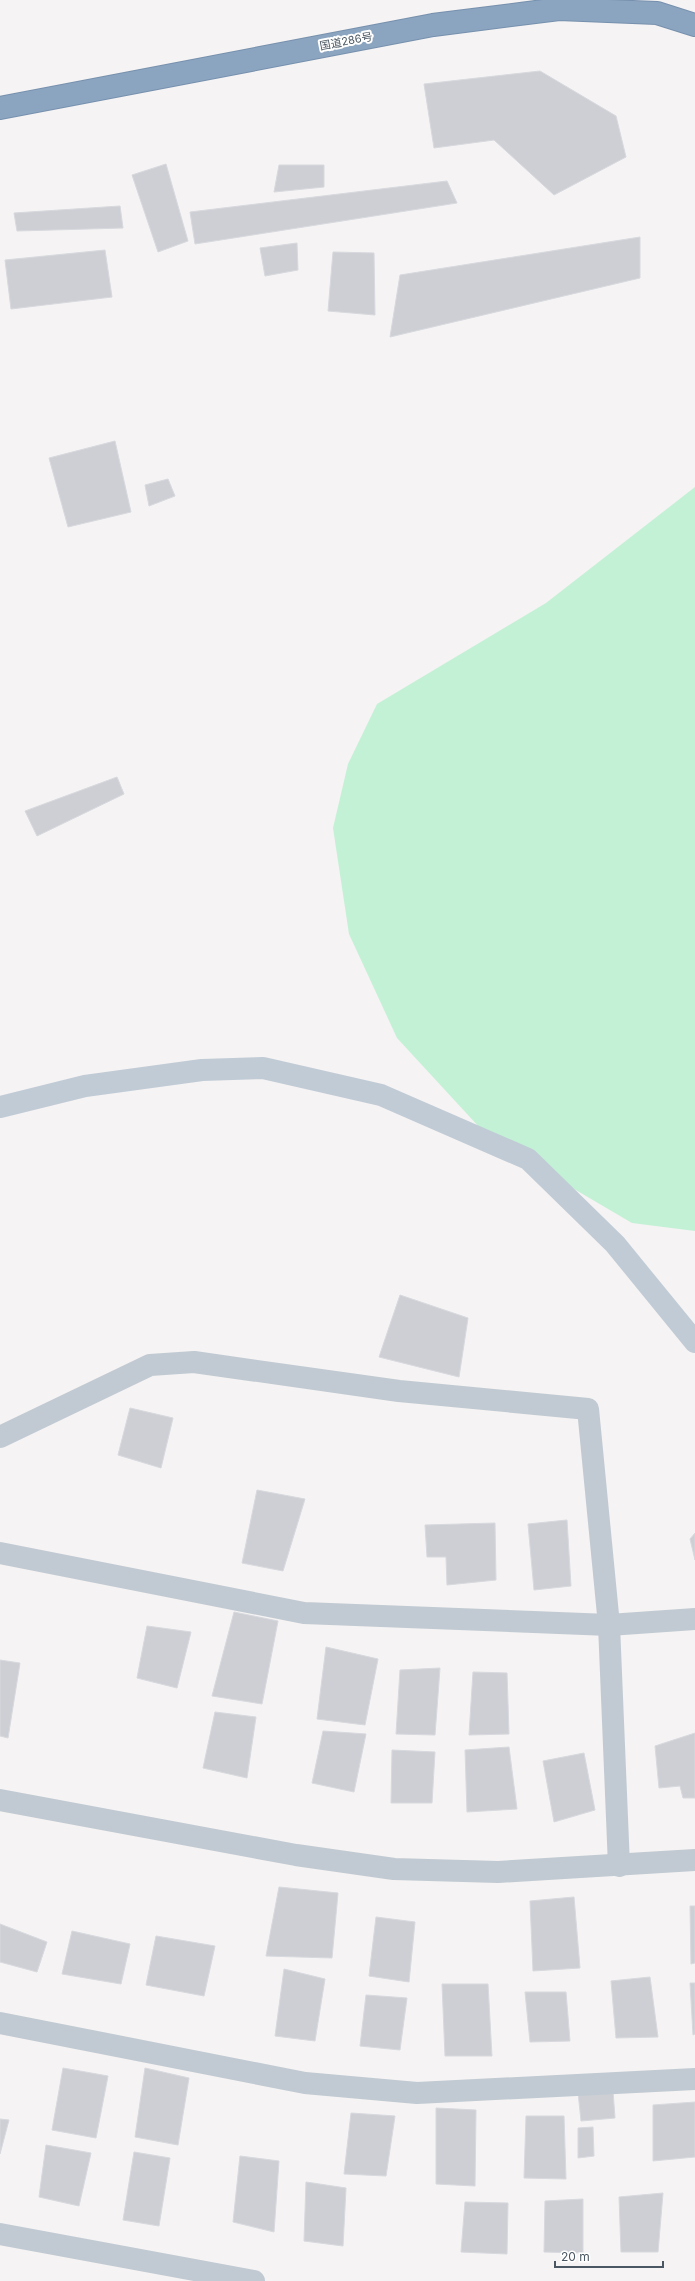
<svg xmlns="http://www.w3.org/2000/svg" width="695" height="2281" viewBox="0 0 695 2281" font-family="Inter,'Noto Sans JP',sans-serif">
<rect width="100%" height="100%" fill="#f5f3f3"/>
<path fill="#c3f1d5" d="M695,487V1231L632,1223L492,1141L397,1038L349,934L333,828L348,764L377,704L546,603Z"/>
<g fill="#cdcfd5" stroke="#d7d9de">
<path d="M540,71L616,116L626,157L554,195L494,140L434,148L424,84Z"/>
<path d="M166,164L188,241L158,252L132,175Z"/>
<path d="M279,165H324V187L274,192Z"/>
<path d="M447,181L457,203L195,244L190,212Z"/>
<path d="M120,206L123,228L17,231L14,213Z"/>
<path d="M640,237V278L390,337L400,275Z"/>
<path d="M297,243L298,270L265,276L260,248Z"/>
<path d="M105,250L112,297L11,309L5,260Z"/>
<path d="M333,252L374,253L375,315L328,311Z"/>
<path d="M115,441L131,512L68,527L49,458Z"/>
<path d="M168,479L175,496L149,506L145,485Z"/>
<path d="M117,777L124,794L37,836L25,811Z"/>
<path d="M400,1295L468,1318L459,1377L379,1357Z"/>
<path d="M130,1408L173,1418L161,1468L118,1455Z"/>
<path d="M257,1490L305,1499L283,1571L242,1563Z"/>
<path d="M567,1520L571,1586L534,1590L528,1524Z"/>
<path d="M495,1523L496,1580L447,1585L446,1557H427L425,1525Z"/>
<path d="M695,1533V1560L690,1539Z"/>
<path d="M234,1612L278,1621L262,1704L212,1696Z"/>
<path d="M147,1626L191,1632L177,1688L137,1678Z"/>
<path d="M326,1647L378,1659L365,1725L317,1719Z"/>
<path d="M0,1660L20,1663L8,1738L0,1736Z"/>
<path d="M440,1668L435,1735L396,1734L400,1670Z"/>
<path d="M473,1672L507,1673L509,1734L469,1735Z"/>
<path d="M215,1712L256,1717L247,1778L203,1768Z"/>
<path d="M323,1731L366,1734L354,1792L312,1783Z"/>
<path d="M695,1733V1798H683L680,1786L659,1788L655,1746Z"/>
<path d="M509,1747L517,1809L467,1812L465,1750Z"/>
<path d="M392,1750L435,1752L432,1803H391Z"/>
<path d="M584,1753L595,1810L554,1822L543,1761Z"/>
<path d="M279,1887L338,1893L332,1958L266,1956Z"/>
<path d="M574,1897L580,1968L533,1971L530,1901Z"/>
<path d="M690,1906H695V1963L691,1964Z"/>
<path d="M376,1917L415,1922L409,1982L369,1976Z"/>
<path d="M0,1924L47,1942L37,1972L0,1962Z"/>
<path d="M72,1931L130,1944L121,1984L62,1974Z"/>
<path d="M156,1936L215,1946L204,1996L146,1985Z"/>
<path d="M284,1969L325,1979L315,2041L275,2036Z"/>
<path d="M650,1977L658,2037L616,2038L611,1981Z"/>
<path d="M690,1983H695V2034L693,2035Z"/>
<path d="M442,1984H488L492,2056H445Z"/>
<path d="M525,1992H566L570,2041L530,2042Z"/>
<path d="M366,1995L407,1998L400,2050L360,2046Z"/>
<path d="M63,2068L108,2076L96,2138L52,2130Z"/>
<path d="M145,2068L189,2078L178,2145L135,2137Z"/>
<path d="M613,2091L615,2118L581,2121L578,2092Z"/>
<path d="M695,2102V2157L653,2161V2105Z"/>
<path d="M436,2108L476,2110L475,2186L436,2184Z"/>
<path d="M351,2113L395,2116L386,2176L344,2174Z"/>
<path d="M526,2116H564L566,2179L524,2178Z"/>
<path d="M0,2119L9,2120L0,2154Z"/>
<path d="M593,2127L594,2156L578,2158V2128Z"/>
<path d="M46,2145L91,2153L79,2206L39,2197Z"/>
<path d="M134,2152L170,2158L159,2226L123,2220Z"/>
<path d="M240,2156L279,2161L274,2232L233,2222Z"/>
<path d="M306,2182L346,2188L343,2246L304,2241Z"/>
<path d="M663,2193L658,2252H621L619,2197Z"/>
<path d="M583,2199V2253L544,2252L545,2201Z"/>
<path d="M465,2202L508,2203L507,2254L461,2252Z"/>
</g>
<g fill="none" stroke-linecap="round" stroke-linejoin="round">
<defs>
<path id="highway" d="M0,108L433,25L559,9L657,13L695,25"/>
</defs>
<use href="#highway" stroke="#7690ad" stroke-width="24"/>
<g stroke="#c1cad2" stroke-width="22">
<path d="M0,1437L150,1365L194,1362L399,1391L588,1409L609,1625L619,1866"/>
<path d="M0,1553L304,1613L609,1625L695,1619"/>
<path d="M0,1800L296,1855L394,1869L498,1872L695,1860"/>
<path d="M0,2023L305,2083L417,2093L695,2079"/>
<path d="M0,2234L254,2281"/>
</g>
<path stroke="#c1cbd6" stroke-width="22" d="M0,1107L85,1086L202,1070L263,1068L381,1095L528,1159L615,1244L695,1342"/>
<use href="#highway" stroke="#8ba5c1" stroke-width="22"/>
</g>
<g text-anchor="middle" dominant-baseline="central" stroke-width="4" stroke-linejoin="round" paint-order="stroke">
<g font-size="11" fill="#4a5661" stroke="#fff">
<text transform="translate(346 41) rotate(-11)">国道286号</text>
</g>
</g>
<path d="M555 2261v6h108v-6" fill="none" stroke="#4a5661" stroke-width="2"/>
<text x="561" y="2261" font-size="12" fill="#4a5661" stroke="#ffffff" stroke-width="3" paint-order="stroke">20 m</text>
</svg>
